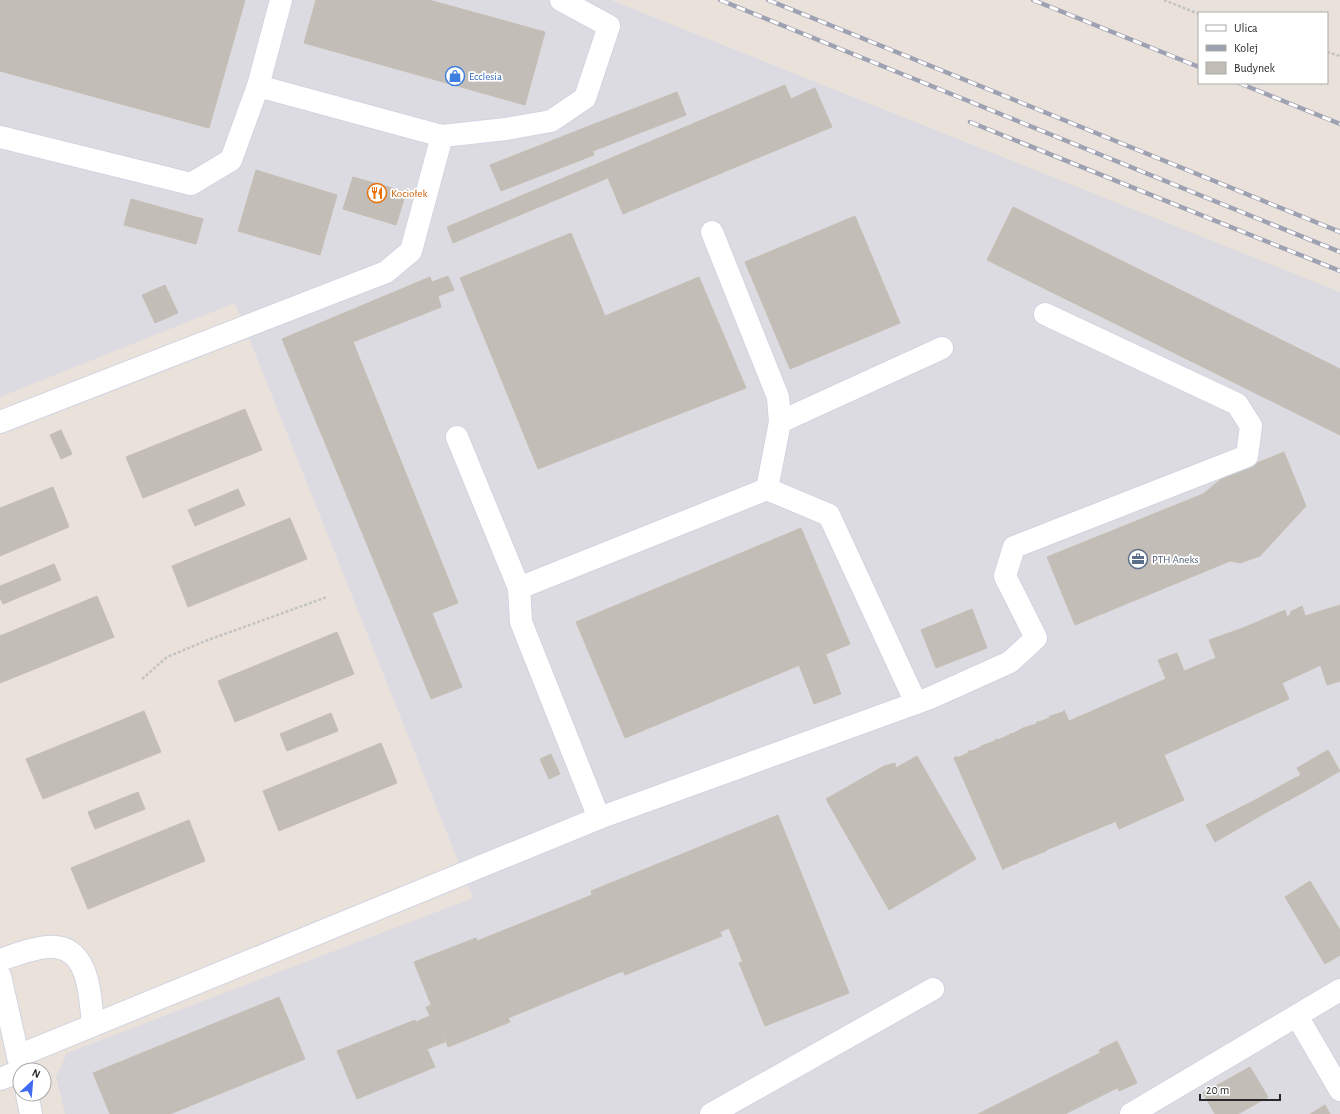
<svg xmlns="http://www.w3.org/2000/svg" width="1340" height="1114" viewBox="0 0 1340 1114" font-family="'Alegreya Sans',sans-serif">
<rect width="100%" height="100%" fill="#eae2da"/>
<path fill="#dddbe2" d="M0,0H611L1340,292V1114H65L56,1077L67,1053L473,898L235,303L0,397Z"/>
<g fill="#c2bdb6" stroke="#c5beb4">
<path d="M0,0H245L209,128L0,71Z"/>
<path d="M316,0H429L545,32L525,105L304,43Z"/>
<path d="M785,85L791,99L815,88L832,127L623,214L608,178L453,243L447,227Z"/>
<path d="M677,92L686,115L593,151L584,128Z"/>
<path d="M584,128L594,155L501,191L490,165Z"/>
<path d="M256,170L337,195L320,255L238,231Z"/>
<path d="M353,177L406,192L396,225L343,209Z"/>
<path d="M131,199L203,219L196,244L124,225Z"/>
<path d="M1013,207L1340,369V435L987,260Z"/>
<path d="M855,216L900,323L790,369L745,262Z"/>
<path d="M571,233L605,316L699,277L746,388L538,469L460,278Z"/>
<path d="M448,276L454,290L438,296L441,307L353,342L458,603L432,613L462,687L431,699L282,339L430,277L432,282Z"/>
<path d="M165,285L178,313L155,323L142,295Z"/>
<path d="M245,409L262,450L143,498L126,457Z"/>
<path d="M61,430L72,454L61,459L50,435Z"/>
<path d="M1284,452L1306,506L1260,556L1240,563L1230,561L1203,494L1225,476Z"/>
<path d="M53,487L69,527L0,556V508Z"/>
<path d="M238,489L245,505L195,526L188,510Z"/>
<path d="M1203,494L1230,561L1075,625L1047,557Z"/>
<path d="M290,518L307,559L188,607L172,566Z"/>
<path d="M801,528L850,644L625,738L576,622Z"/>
<path d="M54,564L61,580L3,604L0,598V586Z"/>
<path d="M97,596L114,637L0,683V636Z"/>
<path d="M1340,605V681L1327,685L1305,616Z"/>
<path d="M1302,606L1321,665L1282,683L1289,699L1099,784L1115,821L1114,822L1046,850V851L1018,862L1017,864V863L1005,868L1003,870L954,758L957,756V758L968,753V751H971L981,747V746L995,741V740L998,739V740L1009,735L1011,733L1012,734L1023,728L1036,724L1038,721L1039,722L1049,718L1050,716L1063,712L1064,710L1069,721L1166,679L1158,660L1177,653L1184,671L1216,658L1209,640L1243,628L1285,610L1287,617L1291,614L1290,612Z"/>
<path d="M972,609L987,648L936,668L921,630Z"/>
<path d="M337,632L354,674L235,722L218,681Z"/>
<path d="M826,655L841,694L814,704L799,665Z"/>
<path d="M144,711L161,752L43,799L26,759Z"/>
<path d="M331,713L338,731L287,751L280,734Z"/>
<path d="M381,743L397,783L279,831L263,791Z"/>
<path d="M1328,750L1340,771L1309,789L1291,799L1282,785L1301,775L1297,768Z"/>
<path d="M551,754L560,774L549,779L540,759Z"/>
<path d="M1164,755L1184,800L1119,829L1099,784Z"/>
<path d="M917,756L976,859L889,910L826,799L884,766L895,763L896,768Z"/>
<path d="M1282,785L1291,799L1267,812L1259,798Z"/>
<path d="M138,792L145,809L95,829L88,812Z"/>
<path d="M1259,798L1267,812L1215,842L1206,825Z"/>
<path d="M778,815L849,993L765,1026L739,963L743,962L729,928L720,932L722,936L625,975L623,971L508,1018L510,1022L448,1047L414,962L476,938L477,941L592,895L591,891Z"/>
<path d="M189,820L205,861L88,909L71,868Z"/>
<path d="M1310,881L1340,930V955L1325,964L1285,897Z"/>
<path d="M279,997L305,1059L170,1114H110L93,1073Z"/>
<path d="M431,1005L445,1042L427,1049L435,1067L357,1099L337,1051L415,1020L416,1022L430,1016L426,1007Z"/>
<path d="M1117,1041L1137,1083L1119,1091L1099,1050Z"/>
<path d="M1100,1053L1117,1088L1065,1114H978Z"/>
<path d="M1250,1067L1268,1097L1238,1114H1215L1203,1093Z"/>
<path d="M1325,1105L1330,1114H1310Z"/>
</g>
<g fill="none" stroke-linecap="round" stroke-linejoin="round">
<defs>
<g id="minor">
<path d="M442,136L506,129L551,121L585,98L609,26L561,0"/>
<path d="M0,137L191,184L231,160L258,86L281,0"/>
<path d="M712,232L778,397L780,422L942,348"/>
<path d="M0,422L386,272L411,251L442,136L258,86"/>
<path d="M457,437L519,588L521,622L599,818"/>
<path d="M767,489L780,422"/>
<path d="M519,588L767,489L829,515L916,703"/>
<path d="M0,960C15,955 32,948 48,947C90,944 90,996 93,1025"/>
<path d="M0,976L21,1069"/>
<path d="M1297,1016L1340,1090"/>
<path d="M18,1056L599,818L930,698L1010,662L1036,638L1005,576L1014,547L1247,456L1251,426L1237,404L1045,314"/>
<path d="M0,1079L20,1071"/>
<path d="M27,1094L31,1114"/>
<path d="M711,1114L933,989"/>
<path d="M1131,1114L1340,990"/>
</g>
</defs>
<use href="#minor" stroke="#d0d4e1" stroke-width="24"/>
<g stroke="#c3c3c3" stroke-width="2.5" stroke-dasharray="3 2" stroke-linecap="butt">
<path d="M1164,0L1199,14"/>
<path d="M1327,52L1340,56"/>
<path d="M142,679L167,657L208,640L327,597"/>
</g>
<use href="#minor" stroke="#fff" stroke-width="22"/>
<defs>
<g id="rail">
<path d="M720,0L1340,252"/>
<path d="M768,0L1340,232"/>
<path d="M1033,0L1199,67"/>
<path d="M1239,83L1340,124"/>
<path d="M970,122L1340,271"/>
</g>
</defs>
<use href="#rail" stroke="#9ea1b2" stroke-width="4.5"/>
<use href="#rail" stroke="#fff" stroke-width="3" stroke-dasharray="9" stroke-linecap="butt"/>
</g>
<defs>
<symbol id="shop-ring" viewBox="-11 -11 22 22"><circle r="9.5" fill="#fff" stroke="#3f7fe0" stroke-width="1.5"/><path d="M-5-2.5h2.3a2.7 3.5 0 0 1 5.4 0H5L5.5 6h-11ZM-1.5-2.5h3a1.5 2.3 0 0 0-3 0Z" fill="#3f7fe0"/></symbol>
<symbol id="restaurant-ring" viewBox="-11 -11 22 22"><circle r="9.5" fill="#fff" stroke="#e8710a" stroke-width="1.5"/><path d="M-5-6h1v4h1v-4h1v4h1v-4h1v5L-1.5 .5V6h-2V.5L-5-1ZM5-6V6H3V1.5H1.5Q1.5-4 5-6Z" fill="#e8710a"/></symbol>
<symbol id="office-ring" viewBox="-11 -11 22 22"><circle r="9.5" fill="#fff" stroke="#5c6f8a" stroke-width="1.5"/><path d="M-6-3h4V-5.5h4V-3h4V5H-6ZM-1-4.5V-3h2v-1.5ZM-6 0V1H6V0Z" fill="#5c6f8a"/></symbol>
</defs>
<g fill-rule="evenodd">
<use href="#shop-ring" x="444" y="65" width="22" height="22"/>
<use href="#restaurant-ring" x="366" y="182" width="22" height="22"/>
<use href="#office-ring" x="1127" y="548" width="22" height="22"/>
</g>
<g text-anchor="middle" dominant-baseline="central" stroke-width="3.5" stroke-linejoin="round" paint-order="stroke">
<g font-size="11" fill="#366cbe" stroke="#fff" text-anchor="start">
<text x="469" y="76">Ecclesia</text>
</g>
<g font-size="11" fill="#c56008" stroke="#fff" text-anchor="start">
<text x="391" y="193">Kociołek</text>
</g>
<g font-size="11" fill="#4e5e75" stroke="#fff" text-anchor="start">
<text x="1152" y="559">PTH Aneks</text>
</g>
</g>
<rect x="1198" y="12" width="130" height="72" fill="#ffffff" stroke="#a9a9a9"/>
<rect x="1206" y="25" width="20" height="6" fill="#ffffff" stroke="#a9a9a9"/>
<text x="1234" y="32" font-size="12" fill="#282828">Ulica</text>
<rect x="1206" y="45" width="20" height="6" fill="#9ea1b2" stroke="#a9a9a9"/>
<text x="1234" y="52" font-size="12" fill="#282828">Kolej</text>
<rect x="1206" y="62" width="20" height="12" fill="#c2bdb6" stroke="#a9a9a9"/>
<text x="1234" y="72" font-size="12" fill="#282828">Budynek</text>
<g transform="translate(32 1082) rotate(26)"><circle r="19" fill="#ffffff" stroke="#a9a9a9"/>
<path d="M0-3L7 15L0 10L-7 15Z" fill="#406af1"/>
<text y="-6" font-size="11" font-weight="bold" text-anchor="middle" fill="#282828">N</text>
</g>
<path d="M1200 1094v6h80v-6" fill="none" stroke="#282828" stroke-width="2"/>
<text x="1206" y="1094" font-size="12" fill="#282828" stroke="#ffffff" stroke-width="3" paint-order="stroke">20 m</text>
</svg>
